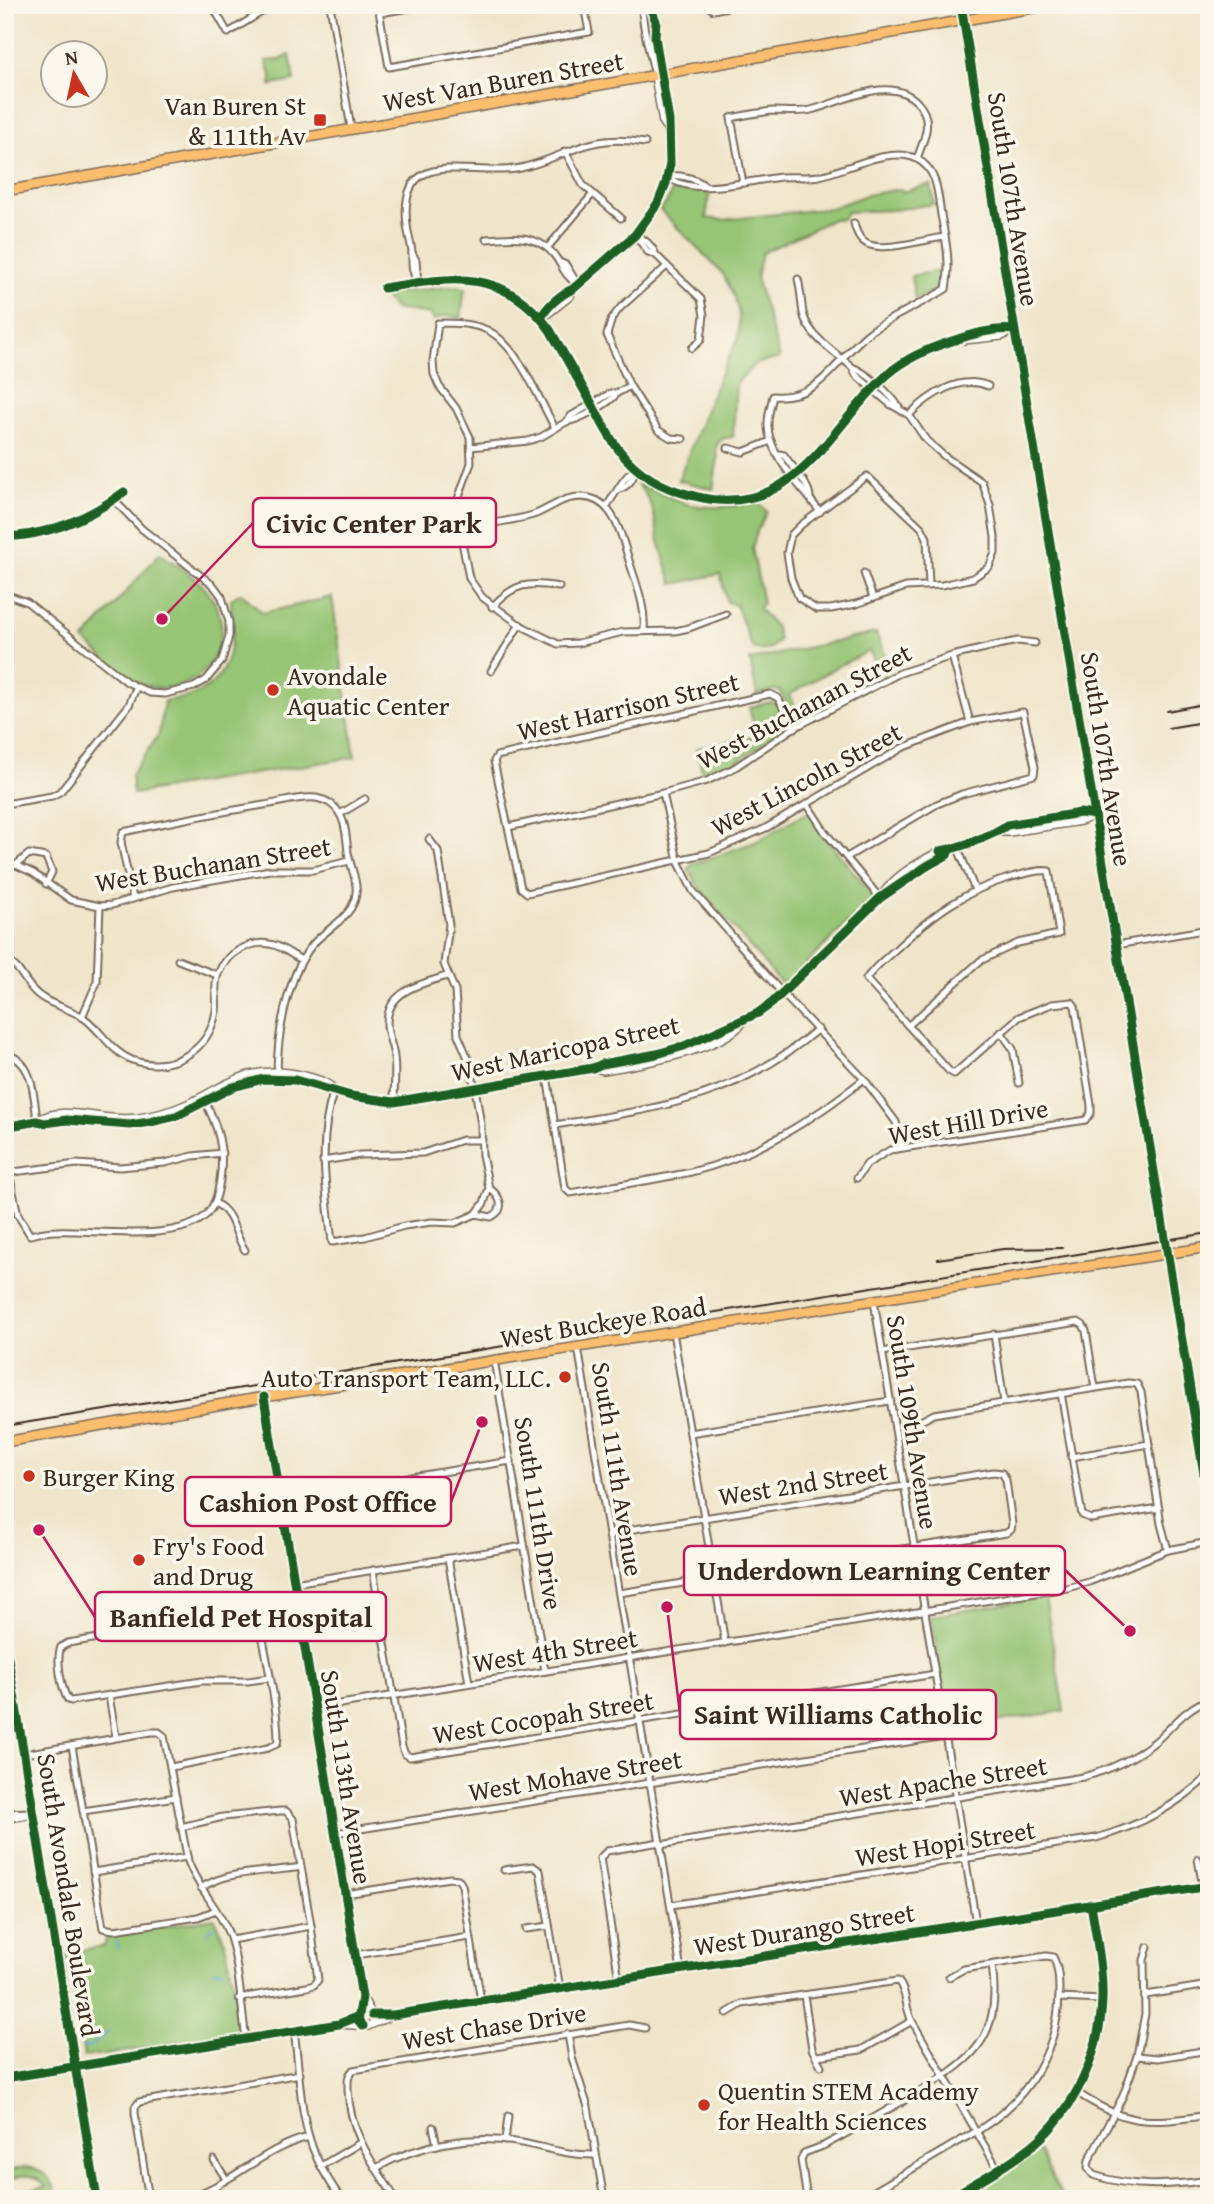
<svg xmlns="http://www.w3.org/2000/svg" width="1214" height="2204" viewBox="0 0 1214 2204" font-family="'Gentium Book Plus',serif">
<rect width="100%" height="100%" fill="#fbf7ec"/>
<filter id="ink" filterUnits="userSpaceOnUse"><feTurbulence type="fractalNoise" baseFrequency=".0143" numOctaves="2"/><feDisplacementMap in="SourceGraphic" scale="14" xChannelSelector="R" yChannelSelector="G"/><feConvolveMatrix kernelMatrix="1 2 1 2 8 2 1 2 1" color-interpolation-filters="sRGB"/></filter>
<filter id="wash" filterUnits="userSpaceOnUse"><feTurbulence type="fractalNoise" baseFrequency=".00686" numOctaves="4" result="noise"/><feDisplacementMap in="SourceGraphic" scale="28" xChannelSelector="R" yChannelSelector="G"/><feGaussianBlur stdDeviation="1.57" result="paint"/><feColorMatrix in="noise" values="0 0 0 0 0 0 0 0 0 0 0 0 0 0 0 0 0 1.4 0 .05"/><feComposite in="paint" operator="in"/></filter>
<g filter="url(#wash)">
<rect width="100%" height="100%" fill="#f0e5ca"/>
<g fill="#96c574" stroke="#687849" stroke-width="2">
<path d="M290,55L295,81L271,85V75L266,61L279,60Z"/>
<path d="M931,184L934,204L893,210L847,212L843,219H833L762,253L756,278L780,358L755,364L736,384L733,437L724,438L717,444L716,452L718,457L713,489L678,480L719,377L738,339L739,314L734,296L723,274L660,210L667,202L675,185L710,191L706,218L723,220L831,208L866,195L901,189L902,192Z"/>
<path d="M944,270C941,288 930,293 915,300L911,276Z"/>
<path d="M457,286L465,288L461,318H459L445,316L433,320L430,314L395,309L381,295Z"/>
<path d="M638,485C656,489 672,501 691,505C713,509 736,507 758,502L767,512L758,529L752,548L763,603L758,608L775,626L779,639C773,649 763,654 752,647L736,605L727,602L720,574L673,584C668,570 663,556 659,541C654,518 655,504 638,485Z"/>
<path d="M160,553C177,566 201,579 212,598C242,644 196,703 144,685C122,678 102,655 84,640Z"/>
<path d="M241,593L263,613L332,597L355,757L133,794L131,775L159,734L164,701C172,699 182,699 191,696C235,679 233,639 231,599Z"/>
<path d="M876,633L892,673L883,678L869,651L838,666L789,695L804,721L799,722L793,716L780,691L773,690L757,695L750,660Z"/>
<path d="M769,702L776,703L789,726L788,729L727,767L703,777L697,748L757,736L749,708Z"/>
<path d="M805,813L810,814L826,839L869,890L872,899L790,980L780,982L700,889L688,869L693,864L755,842Z"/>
<path d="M1045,1597L1064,1711L949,1729L931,1616Z"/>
<path d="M214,1918C227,1934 240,2012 237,2032L100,2056H84L66,1953L104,1946L107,1937L115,1935Z"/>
<path d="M1039,2151L1063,2199H961Z"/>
<path d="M25,2167C45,2169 54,2180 57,2199H5V2194L46,2187C36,2172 18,2172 5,2185L6,2174L15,2169Z"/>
</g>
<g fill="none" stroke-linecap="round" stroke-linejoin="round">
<g stroke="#62aad9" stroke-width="2">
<path d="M206,1934L214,1927"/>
<path d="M116,1941L119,1949"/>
<path d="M213,1970H224"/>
<path d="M83,2047H90L109,2031"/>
</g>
</g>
</g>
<g filter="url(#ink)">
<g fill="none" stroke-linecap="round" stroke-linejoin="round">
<defs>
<g id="minor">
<path d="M212,5L228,33L273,5"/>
<path d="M330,5L351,128"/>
<path d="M378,5L389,67L589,32L584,5"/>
<path d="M642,5C642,29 650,52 655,76"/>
<path d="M649,5L656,21L655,37L661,75"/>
<path d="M707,5L713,10L737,5"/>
<path d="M380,13L426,5"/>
<path d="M565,151L583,185L621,218"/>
<path d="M667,176C691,198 752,180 781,177C794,176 807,178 819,176C845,171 891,145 917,159C938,170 938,195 941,215C946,240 951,264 946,289C923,303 897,314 874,329C837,354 825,400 773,396C771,405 768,414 768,423C766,454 805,490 820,512"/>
<path d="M667,176C679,174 695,178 704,185"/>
<path d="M743,183L731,118C745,115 759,112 774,111C786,111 799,113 811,110C843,102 891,73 918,103C934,120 924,140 917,158"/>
<path d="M854,223C856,232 860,242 870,245C888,251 926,239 945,237"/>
<path d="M635,235L648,252L656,255L701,299L704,315L701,340L692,348"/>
<path d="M635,235C646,239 652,245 656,255"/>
<path d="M486,239C513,236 541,234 557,259C564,270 567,278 578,285"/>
<path d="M548,247L592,195"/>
<path d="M412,253L416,260L418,283"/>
<path d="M559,262L566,265L578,285"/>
<path d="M667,266L621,307L612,318L607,335L630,386L658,430L671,438L683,439"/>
<path d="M798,279C801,291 801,301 803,313C808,336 835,352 852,367C866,372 891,394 899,407"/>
<path d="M418,283C411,272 412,263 412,252C411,243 408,234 407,225C397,142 473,179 521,168C570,156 589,132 645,143"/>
<path d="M852,367L856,375L890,404L909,415L926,440L944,456L982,482L990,505L995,537V553L989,567L973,578L942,585L906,587L856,604L831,609H816L799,598L791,578L787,553L791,535L801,525L867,476L922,528L927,538L929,586"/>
<path d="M909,415C929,395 960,374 988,386"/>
<path d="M566,422C579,420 610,404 617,393"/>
<path d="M555,428C539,399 517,344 487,330C472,323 454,323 438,323L433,361L434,374L439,386L456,408L470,437L471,463L458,499L456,511L469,578L482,597L520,625L558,644L578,643L623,632L675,631L689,628L726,614"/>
<path d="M471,447L528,441L541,437L566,422L571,416L611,393H617L630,386"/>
<path d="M728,448L743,452L771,441"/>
<path d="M779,454L784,455C792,467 809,483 810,497"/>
<path d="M620,489C629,486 634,477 636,469"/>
<path d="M606,507C616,494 622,477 636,469"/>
<path d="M459,529C483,524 509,522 533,515C545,511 555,503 567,499C609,488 619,526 628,557C635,581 646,605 644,630"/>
<path d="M864,573L873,598"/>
<path d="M5,594L27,602L127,682L150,693L165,694L194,687L206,680L222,661L229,636V622L222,597L214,586L142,529L114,500"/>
<path d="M492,607C513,584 528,581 559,587"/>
<path d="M952,656L970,722"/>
<path d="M491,671L520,624"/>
<path d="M795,728L778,698L770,694L497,756L494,761L521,888L527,893L709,853L766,828L902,748L970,722L1023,712L1035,767L1034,775L962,794L937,804L847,857"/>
<path d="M663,793L678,861L693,891L782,993L864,1079L896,1122L902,1148"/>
<path d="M5,804L52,796L61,791L129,705L136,688"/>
<path d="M807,804L825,832L880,898"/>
<path d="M340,814L365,799"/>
<path d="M508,827L663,793L707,781L734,768L792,729L900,673L952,656L998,645L1018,641L1035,643"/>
<path d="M957,846L975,890"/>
<path d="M5,864L16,865L33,873L71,900L100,906L112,905L173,887L270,870H313L349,861"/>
<path d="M16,865L29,854L46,857L52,872L46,884"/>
<path d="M133,899L121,842L123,832C169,822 216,813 264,805C280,803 300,796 316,798C321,799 327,801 331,804C346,815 346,835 348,852C351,872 363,888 351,908C342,923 324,931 313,944C287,975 277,1036 277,1075"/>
<path d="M1116,945L1209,929"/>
<path d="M5,959C20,967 22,978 33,990C46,1005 69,1007 84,1018C102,1031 111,1052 132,1060C171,1073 209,1052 216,1011C218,998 213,987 218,974C226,953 252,938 274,945C284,948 293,956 302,960"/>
<path d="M178,960L217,975"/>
<path d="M82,1017L97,982L100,906"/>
<path d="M1001,1032L1013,1049L1019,1083"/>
<path d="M5,1054C34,1059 34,1098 37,1121"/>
<path d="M547,1076L565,1188L570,1193C610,1186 651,1181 691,1172C755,1157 812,1120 864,1079"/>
<path d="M334,1090C317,1140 326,1190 332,1242L365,1237L404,1226L432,1222L455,1223L476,1214L484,1203L489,1188L482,1155L481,1125L475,1088L468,1058L458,1035L455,991L444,964L449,925L438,851L429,839"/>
<path d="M394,1102C394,1087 396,1072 394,1057C393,1046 387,1035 387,1024C387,990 421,984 447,976"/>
<path d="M555,1125C658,1108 735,1100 818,1029"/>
<path d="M323,1161L360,1155L423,1153L462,1140H482"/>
<path d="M5,1173L77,1164L120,1167L165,1163L193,1156L222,1153"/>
<path d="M9,1173L18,1215L30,1235C38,1233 47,1231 56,1231C93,1229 179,1244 207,1214C216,1204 218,1192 220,1180C225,1149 218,1125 203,1098"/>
<path d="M857,1178L867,1164L890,1150L1086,1120L1091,1113V1105L1075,1006L1072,1002L1052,1004L1019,1017L954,1074L949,1071L866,979C874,967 887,957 897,948C933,914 964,891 1012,877C1024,874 1038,869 1049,871L1059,934L1018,943L980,961L909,1025"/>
<path d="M215,1203C235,1214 233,1233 245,1250"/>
<path d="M476,1214L491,1217C507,1209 500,1196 489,1188"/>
<path d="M874,1301L976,1923"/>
<path d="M673,1332L725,1643"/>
<path d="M994,1334L1004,1402"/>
<path d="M578,1347L681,1970"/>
<path d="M882,1352L1078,1322L1083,1325L1086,1331L1095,1388"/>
<path d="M494,1360L545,1671"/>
<path d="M1061,1393L1082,1515L1091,1519L1159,1508"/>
<path d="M917,1423L934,1414L1128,1383L1137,1384L1141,1392L1161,1524L1168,1550"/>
<path d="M690,1433L890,1401"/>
<path d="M1071,1457L1149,1444"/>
<path d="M280,1498L511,1461"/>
<path d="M609,1533L993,1472L1002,1473L1006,1480L1012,1524L1011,1530L1006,1533L619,1593"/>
<path d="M448,1558L469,1683"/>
<path d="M373,1570L402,1747L405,1754L410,1757L935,1674"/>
<path d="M294,1583L524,1546"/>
<path d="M109,1696L116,1737"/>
<path d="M315,1708L1067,1588L1089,1582L1168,1550L1209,1542"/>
<path d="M72,1746L103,1928L114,1930L198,1917L216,1910"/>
<path d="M24,1754L151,1732H159L164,1736L188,1861C197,1887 218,1907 228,1932C239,1959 241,2008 246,2039"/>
<path d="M171,1767L268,1748L277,1744C282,1727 264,1646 260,1624C258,1617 253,1614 246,1614L68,1643L61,1647C56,1659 61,1688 68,1700L71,1701L202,1681H248L269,1678"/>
<path d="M83,1811L176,1797"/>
<path d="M5,1813L31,1812"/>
<path d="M5,1819L24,1816L34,1812"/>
<path d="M181,1827L223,1817L280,1811H286L293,1819L311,1926L318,1980L314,1985L307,1987L239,1998"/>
<path d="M335,1833L945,1736"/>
<path d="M660,1845L1083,1777C1110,1770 1135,1758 1157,1740C1174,1725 1186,1708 1209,1699"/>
<path d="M1198,1859L1203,1887"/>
<path d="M504,1870L533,1866L540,1871L560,1989"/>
<path d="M93,1872L187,1857"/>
<path d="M201,1888C230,1869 268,1873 301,1867"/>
<path d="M345,1894L450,1878L458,1879L462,1885L481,2001"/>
<path d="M671,1905L1096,1838C1139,1826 1177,1806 1209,1775"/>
<path d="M526,1929L549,1926"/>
<path d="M231,1940L311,1926"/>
<path d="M1148,1947L1144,1960L1145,2014L1137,2056L1123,2096L1089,2160L1088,2168L1093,2175C1133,2188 1168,2186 1209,2180"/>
<path d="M355,1955L470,1937"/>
<path d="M5,1968L8,1985L5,1992"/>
<path d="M619,1980L600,1858L607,1851L660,1842"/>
<path d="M804,1995L812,2049L821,2066"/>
<path d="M1146,1995L1209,1985"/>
<path d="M1059,1998L1102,2000"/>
<path d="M727,2013L742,2004L898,1981C907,1991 905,2008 912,2021L998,2169"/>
<path d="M294,2031C300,2071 299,2119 316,2156C322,2171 332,2185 341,2199"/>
<path d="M568,2034L572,2058L588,2107L604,2199"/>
<path d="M817,2056L861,2050L912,2021"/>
<path d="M1137,2056L1158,2058L1209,2050"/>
<path d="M1076,2092C1128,2126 1149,2124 1209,2115"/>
<path d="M433,2127L437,2145"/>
<path d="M505,2141L508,2116"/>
<path d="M214,2160L226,2179"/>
<path d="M321,2166L360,2143"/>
<path d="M376,2168C421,2143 472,2134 522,2143C547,2148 571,2156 596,2155"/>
<path d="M149,2199L135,2113V2107L139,2102L300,2074"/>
<path d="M182,2199C229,2188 262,2148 309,2137"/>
<path d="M326,2199L337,2193"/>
<path d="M396,2199C373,2164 350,2134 348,2090C348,2082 347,2076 353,2070L629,2025L645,2028"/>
<path d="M807,2199L801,2160L804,2153L823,2146C852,2131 880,2114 908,2098C969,2062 1003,2043 992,1965"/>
<path d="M861,2199L982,2128C1028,2098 1058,2051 1059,1995C1059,1983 1059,1968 1053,1957L1046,1956L964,1969L949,1977"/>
</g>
<g id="tertiary">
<path d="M655,76L663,123L668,130"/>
<path d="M384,288C452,277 504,267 550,330C564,355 578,379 592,404C600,419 608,436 619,450C637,474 664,489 694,496C795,522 827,429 887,375C906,358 928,349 952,341C973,334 992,328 1014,330"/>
<path d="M541,318C547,306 561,294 573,289C614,255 666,219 670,160C672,132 666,103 661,75"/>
<path d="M542,318L570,296L573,289"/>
<path d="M964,340L1002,336L1013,330"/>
<path d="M5,537C50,535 88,519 124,492"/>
<path d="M1000,832H1010L1081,821L1094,815"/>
<path d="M881,897C894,875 920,862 942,850H949L998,831L1007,825L1080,813L1095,815"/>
<path d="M593,1068L604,1070C640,1064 722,1051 744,1021"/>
<path d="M37,1121C58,1107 87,1116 111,1118C126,1120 143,1118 159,1114C217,1100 235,1059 305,1076C315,1079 327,1081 334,1090"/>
<path d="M5,1127L37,1121L45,1123L67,1120L130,1125L150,1122L176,1116L233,1087L263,1079L295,1080L351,1096L394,1102L593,1068L602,1064L657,1054L684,1046L758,1013L772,1003L880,898L927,866L947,855L949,850"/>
<path d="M264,1397L362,1997L358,2020L363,2026"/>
<path d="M362,1997L372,2015"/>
<path d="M372,2015H393L1209,1886"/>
<path d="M339,2024L368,2026L393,2015"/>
<path d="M5,2078L339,2024L359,2016"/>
<path d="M948,2199C977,2182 1007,2166 1033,2145C1075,2110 1100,2054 1102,2000C1103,1968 1096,1936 1091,1904"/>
</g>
<g id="secondary">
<path d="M961,5L1209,1504"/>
<path d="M5,1640L97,2199"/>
</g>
<g id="primary">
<path d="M5,191L1049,5"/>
<path d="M5,1442L264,1397L1209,1247"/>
</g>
</defs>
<use href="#minor" stroke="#7a6b5a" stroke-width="9"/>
<use href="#tertiary" stroke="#7a6b5a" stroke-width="10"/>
<use href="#secondary" stroke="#7a6b5a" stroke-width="11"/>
<use href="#primary" stroke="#7a6b5a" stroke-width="12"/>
<use href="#minor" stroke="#fff" stroke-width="5"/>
<use href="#tertiary" stroke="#fff" stroke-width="7"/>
<use href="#secondary" stroke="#fde5c5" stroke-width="8"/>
<use href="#primary" stroke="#fbbd6e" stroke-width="9"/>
<g stroke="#3b2a1e" stroke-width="2">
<path d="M1167,711L1209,703"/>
<path d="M1168,728L1209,721"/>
<path d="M938,1259L1003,1249L1062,1248"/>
<path d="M5,1426L1209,1233"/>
</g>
<defs>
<g id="cycleway">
<path d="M961,5L1209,1504"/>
<path d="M384,288C452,277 504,267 550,330C564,355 578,379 592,404C600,419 608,436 619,450C637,474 664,489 694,496C795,522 827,429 887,375C906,358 928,349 952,341C973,334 992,328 1014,330"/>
<path d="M541,318C547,306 561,294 573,289L635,235L658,203L666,183L670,164L669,121L655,37L656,21L649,5"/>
<path d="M5,537C50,535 88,519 124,492"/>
<path d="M940,851C959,848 992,836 1007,825L1080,813L1095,815"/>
<path d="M5,1127L37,1121L45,1123L67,1120L130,1125L150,1122L176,1116L233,1087L263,1079L295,1080L351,1096L394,1102L593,1068L602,1064L657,1054L684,1046L758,1013L772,1003L880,898L927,866L947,855L949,850"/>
<path d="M264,1397L362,1997L358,2020L363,2026"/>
<path d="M5,1640L97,2199"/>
<path d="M372,2015H393L1209,1886"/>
<path d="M5,2078L339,2024L359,2016"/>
<path d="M948,2199C977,2182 1007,2166 1033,2145C1075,2110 1100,2054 1102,2000C1103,1968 1096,1936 1091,1904"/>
</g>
</defs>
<use href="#cycleway" stroke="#fbf7ec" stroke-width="13"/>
<use href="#cycleway" stroke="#1b5e20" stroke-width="9"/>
</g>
</g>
<g fill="#c8321e" stroke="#fbf7ec" stroke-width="2.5">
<rect x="313" y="113" width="14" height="14" rx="3.5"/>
<circle cx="273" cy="690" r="7"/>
<circle cx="565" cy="1377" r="7"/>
<circle cx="29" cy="1476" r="7"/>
<circle cx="139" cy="1560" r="7"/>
<circle cx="704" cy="2105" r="7"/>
</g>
<g text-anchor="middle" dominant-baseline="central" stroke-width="7" stroke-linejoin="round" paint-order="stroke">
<g font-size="26" fill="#3b2a1e" stroke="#fbf7ec">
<text transform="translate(503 81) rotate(-10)">West Van Buren Street</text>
<text transform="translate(1014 199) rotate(81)">South 107th Avenue</text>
<text transform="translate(628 706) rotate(-13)">West Harrison Street</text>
<text transform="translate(804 706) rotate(-28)">West Buchanan Street</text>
<text transform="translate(1107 759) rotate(81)">South 107th Avenue</text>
<text transform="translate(806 779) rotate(-28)">West Lincoln Street</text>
<text transform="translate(213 864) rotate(-9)">West Buchanan Street</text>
<text transform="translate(565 1048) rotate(-12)">West Maricopa Street</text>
<text transform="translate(968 1121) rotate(-10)">West Hill Drive</text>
<text transform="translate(603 1322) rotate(-9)">West Buckeye Road</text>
<text transform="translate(913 1422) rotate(81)">South 109th Avenue</text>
<text transform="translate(618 1469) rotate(81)">South 111th Avenue</text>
<text transform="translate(803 1483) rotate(-9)">West 2nd Street</text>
<text transform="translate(539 1513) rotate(81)">South 111th Drive</text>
<text transform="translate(555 1650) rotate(-9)">West 4th Street</text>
<text transform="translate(543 1717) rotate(-9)">West Cocopah Street</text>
<text transform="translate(575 1775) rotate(-9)">West Mohave Street</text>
<text transform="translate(347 1777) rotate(81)">South 113th Avenue</text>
<text transform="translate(943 1781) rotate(-9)">West Apache Street</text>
<text transform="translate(945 1843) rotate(-9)">West Hopi Street</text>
<text transform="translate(69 1895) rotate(81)">South Avondale Boulevard</text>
<text transform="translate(804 1929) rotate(-9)">West Durango Street</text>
<text transform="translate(494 2026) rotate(-9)">West Chase Drive</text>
</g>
<g font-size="26" fill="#3b2a1e" stroke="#fbf7ec" text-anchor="start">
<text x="306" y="105" text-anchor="end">Van Buren St<tspan x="306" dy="30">&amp; 111th Av</tspan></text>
<text x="287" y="675">Avondale<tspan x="287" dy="30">Aquatic Center</tspan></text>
<text x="551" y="1377" text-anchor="end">Auto Transport Team, LLC.</text>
<text x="43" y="1476">Burger King</text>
<text x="153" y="1545">Fry's Food<tspan x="153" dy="30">and Drug</tspan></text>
<text x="718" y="2090">Quentin STEM Academy<tspan x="718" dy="30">for Health Sciences</tspan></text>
</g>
</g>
<path fill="none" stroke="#c2185b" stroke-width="2.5" d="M162 619L253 523M482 1422L451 1502M1130 1631L1065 1570M39 1530L95 1617M667 1607L680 1714"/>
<g fill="#c2185b" stroke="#fbf7ec" stroke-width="2.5">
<circle cx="162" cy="619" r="7"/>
<circle cx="482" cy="1422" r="7"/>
<circle cx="1130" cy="1631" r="7"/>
<circle cx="39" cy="1530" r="7"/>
<circle cx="667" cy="1607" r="7"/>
</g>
<g fill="#fbf7ec" stroke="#c2185b" stroke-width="2.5">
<rect x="253" y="498" width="243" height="49" rx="7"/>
<rect x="185" y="1477" width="266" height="49" rx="7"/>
<rect x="684" y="1546" width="381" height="49" rx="7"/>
<rect x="95" y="1592" width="291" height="49" rx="7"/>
<rect x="680" y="1690" width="316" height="49" rx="7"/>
</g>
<g font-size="28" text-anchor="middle" font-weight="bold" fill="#3b2a1e">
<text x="374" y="533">Civic Center Park</text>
<text x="318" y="1512">Cashion Post Office</text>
<text x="874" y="1580">Underdown Learning Center</text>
<text x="241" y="1627">Banfield Pet Hospital</text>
<text x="838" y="1724">Saint Williams Catholic</text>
</g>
<rect width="1214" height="2204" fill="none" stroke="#fbf7ec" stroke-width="28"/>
<g transform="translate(74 74) rotate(351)"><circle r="33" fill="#fbf7ec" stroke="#aea59a" stroke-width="2"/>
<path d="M0-5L12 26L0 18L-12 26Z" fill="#c8321e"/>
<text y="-10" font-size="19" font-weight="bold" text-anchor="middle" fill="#3b2a1e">N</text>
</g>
</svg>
